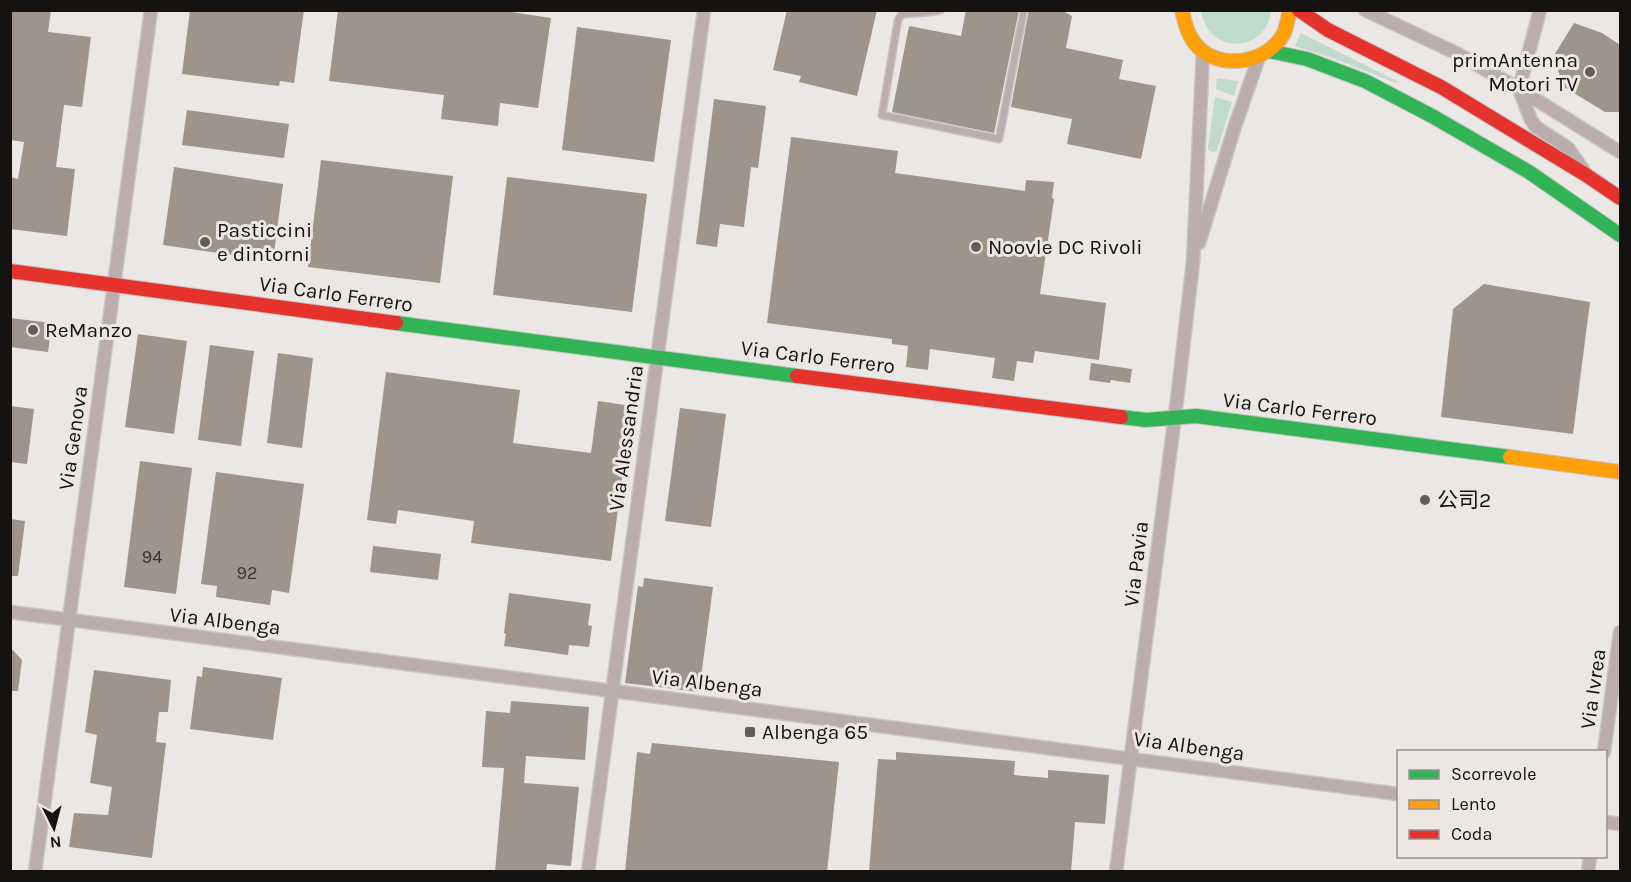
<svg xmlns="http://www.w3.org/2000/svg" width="1631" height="882" viewBox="0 0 1631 882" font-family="Karla,'Noto Sans SC',sans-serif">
<rect width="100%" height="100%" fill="#eae7e4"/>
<g fill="#c0dacb">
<path d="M1201,10H1271C1266,55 1207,55 1201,10Z"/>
<path d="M1301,33L1397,81L1396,83L1333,58L1295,46Z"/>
<path d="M1217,78L1238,81L1234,96L1216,89Z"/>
<path d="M1215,97L1232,102L1217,150L1214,152L1209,151L1208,148Z"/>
</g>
<g fill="#9d958c">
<path d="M10,10H51L48,32L91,37L82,107L64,105L56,167L75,169L67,236L10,229V177L18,179L24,142L10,140Z"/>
<path d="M190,10H304L294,83L280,81L279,86L182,74Z"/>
<path d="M338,10H498L551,18L538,108L500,103L498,126L441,119L444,95L329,81Z"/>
<path d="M787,10H877L857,96L799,82L801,76L773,70Z"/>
<path d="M966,10H1019L994,133L892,112L909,26L961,36Z"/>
<path d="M1029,10H1061L1072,16L1066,48L1123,60L1119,79L1156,86L1141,159L1067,144L1072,119L1011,107Z"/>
<path d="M1574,23L1602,33L1620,45V112H1605L1564,87L1553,57Z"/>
<path d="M577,27L671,40L654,162L562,150Z"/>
<path d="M714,99L766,106L758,168L751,167L744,227L720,224L717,247L696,244Z"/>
<path d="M187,110L289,124L284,158L182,145Z"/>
<path d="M791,137L898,151L895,173L1025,191L1026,180L1054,182L1052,198L1054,199L1040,294L1106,303L1099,360L1035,351L1033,363L1017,361L1014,381L992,378L995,358L930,349L928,370L906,367L908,346L892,344V339L767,323Z"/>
<path d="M321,160L453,176L440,283L308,267Z"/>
<path d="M174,167L283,184L273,261L163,245Z"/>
<path d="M507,177L647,194L632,312L493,295Z"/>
<path d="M1484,284L1590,302L1573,434L1441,417L1453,309Z"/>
<path d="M10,318L52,323L48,352L10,347Z"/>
<path d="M138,334L187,341L174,434L125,427Z"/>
<path d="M210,345L254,351L241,446L198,440Z"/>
<path d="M278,353L313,358L302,448L267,443Z"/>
<path d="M1091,363L1132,369L1130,383L1111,380L1110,383L1089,380Z"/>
<path d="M386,372L520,390L513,443L591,453L598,401L632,406L611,561L471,543L474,521L398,510L396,524L367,520Z"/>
<path d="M10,406L34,409L27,464L10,462Z"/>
<path d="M680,408L726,414L711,527L665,521Z"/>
<path d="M140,461L192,468L176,594L124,587Z"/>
<path d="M216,472L304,484L289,593L272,590L270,605L216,597L217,586L201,584Z"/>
<path d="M10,519L25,521L18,576H10Z"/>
<path d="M373,546L441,554L438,580L370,572Z"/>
<path d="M644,578L713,587L699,692L625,683L638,586L643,587Z"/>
<path d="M509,593L591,604L588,625L592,626L589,647L569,645L568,655L504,646L506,634L504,633Z"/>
<path d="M10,647L22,660L18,691H10Z"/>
<path d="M203,667L282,678L273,740L190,729L197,676L202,677Z"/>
<path d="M94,670L171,680L168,712H159L156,742L166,743L152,858L69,847L74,813L108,815L112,787L90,783L97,735L85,732Z"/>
<path d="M511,701L589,707L585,760L526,756L524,783L579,787L571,866L547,864L546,872H495L504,768L482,767L486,711L510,713Z"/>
<path d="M652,743L839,762L827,872H625L637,752L650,754Z"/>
<path d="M896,752L1015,761L1014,775L1048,778V770L1109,775L1105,824L1075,822L1071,872H869L878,759L896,760Z"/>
</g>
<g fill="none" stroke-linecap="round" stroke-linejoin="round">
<defs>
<path id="lane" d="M941,10C928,14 914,12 901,15L898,20L882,115L999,139L1024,10"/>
<g id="street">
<path d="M1365,10L1458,54L1519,89L1620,152"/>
<path d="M1540,10L1519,89L1531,120L1536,127L1568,148L1584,171"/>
<path d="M1199,243L1235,126L1259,57"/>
<path d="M10,612L1398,794"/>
<path d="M1604,752L1620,632"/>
<path d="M1606,822L1620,824"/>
<path d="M35,872L151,10"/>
<path d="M588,872L704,10"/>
<path d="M1116,872L1177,400L1193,262L1203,52"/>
<path d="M1588,872L1590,856"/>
</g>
<g id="fast">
<path d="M1269,51L1307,59L1365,81L1432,116L1529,172L1620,235"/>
<path d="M396,323L797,376"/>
<path d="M1121,417L1146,420L1196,416L1510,457"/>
</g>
<g id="slow">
<path d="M1182,10C1185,24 1188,37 1199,48C1223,71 1269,62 1284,33C1287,26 1288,17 1290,10"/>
<path d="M1510,457L1620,472"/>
</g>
<g id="jam">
<path d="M1299,10L1328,30L1441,87L1586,175L1620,198"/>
<path d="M10,271L396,323"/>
<path d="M797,376L1121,417"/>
</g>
</defs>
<use href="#lane" stroke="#c7c5c3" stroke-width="9"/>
<use href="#street" stroke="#c7c5c3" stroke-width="15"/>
<use href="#fast" stroke="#c7c5c3" stroke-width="16"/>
<use href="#slow" stroke="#c7c5c3" stroke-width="16"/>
<use href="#jam" stroke="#c7c5c3" stroke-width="16"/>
<use href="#lane" stroke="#bbacae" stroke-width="6"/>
<use href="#street" stroke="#bbacae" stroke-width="12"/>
<use href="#fast" stroke="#30b455" stroke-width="14"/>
<use href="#slow" stroke="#ff9f0a" stroke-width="14"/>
<use href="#jam" stroke="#e5322d" stroke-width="14"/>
</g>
<g fill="#605d5c" stroke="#ece7e2" stroke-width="2">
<circle cx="1590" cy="72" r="6"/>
<circle cx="205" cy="242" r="6"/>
<circle cx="976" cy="247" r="6"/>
<circle cx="33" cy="330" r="6"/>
<circle cx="1425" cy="500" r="6"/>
<rect x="744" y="726" width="12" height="12" rx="3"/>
</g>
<g text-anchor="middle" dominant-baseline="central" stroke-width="6" stroke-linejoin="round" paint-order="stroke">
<g font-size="18" fill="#373430">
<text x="152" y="557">94</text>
<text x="247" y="573">92</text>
</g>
<g font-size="21" fill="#151312" stroke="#ece7e2" text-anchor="start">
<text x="1578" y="60" text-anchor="end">primAntenna<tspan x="1578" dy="24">Motori TV</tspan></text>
<text x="217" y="230">Pasticcini<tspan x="217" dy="24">e dintorni</tspan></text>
<text x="988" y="247">Noovle DC Rivoli</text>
<text x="45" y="330">ReManzo</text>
<text x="1437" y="500">公司2</text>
<text x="762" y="732">Albenga 65</text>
</g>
<g font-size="21" fill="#151312" stroke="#ece7e2">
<text transform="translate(336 294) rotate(8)">Via Carlo Ferrero</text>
<text transform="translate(818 357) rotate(7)">Via Carlo Ferrero</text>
<text transform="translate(1300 409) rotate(7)">Via Carlo Ferrero</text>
<text transform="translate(73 438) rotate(-82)">Via Genova</text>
<text transform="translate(626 438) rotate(-82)">Via Alessandria</text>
<text transform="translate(1136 564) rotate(-83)">Via Pavia</text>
<text transform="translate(225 621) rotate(7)">Via Albenga</text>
<text transform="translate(707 683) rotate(7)">Via Albenga</text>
<text transform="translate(1593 689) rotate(-82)">Via Ivrea</text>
<text transform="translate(1189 746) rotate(8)">Via Albenga</text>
</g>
</g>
<rect width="1631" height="882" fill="none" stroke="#151312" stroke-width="24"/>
<rect x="1397" y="750" width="210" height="108" fill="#ece7e2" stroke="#96928f" stroke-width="1.5"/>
<rect x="1409" y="770" width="30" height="9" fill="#30b455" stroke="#96928f" stroke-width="1.5"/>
<text x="1451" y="780" font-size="18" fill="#151312">Scorrevole</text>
<rect x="1409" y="800" width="30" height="9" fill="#ff9f0a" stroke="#96928f" stroke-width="1.5"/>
<text x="1451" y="810" font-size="18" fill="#151312">Lento</text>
<rect x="1409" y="830" width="30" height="9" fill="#e5322d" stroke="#96928f" stroke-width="1.5"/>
<text x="1451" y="840" font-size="18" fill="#151312">Coda</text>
<g transform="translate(54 828) rotate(174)" stroke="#ece7e2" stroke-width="4.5" paint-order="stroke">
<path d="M0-4.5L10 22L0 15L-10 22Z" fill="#151312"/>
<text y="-9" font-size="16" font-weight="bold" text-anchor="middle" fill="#151312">N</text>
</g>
</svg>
